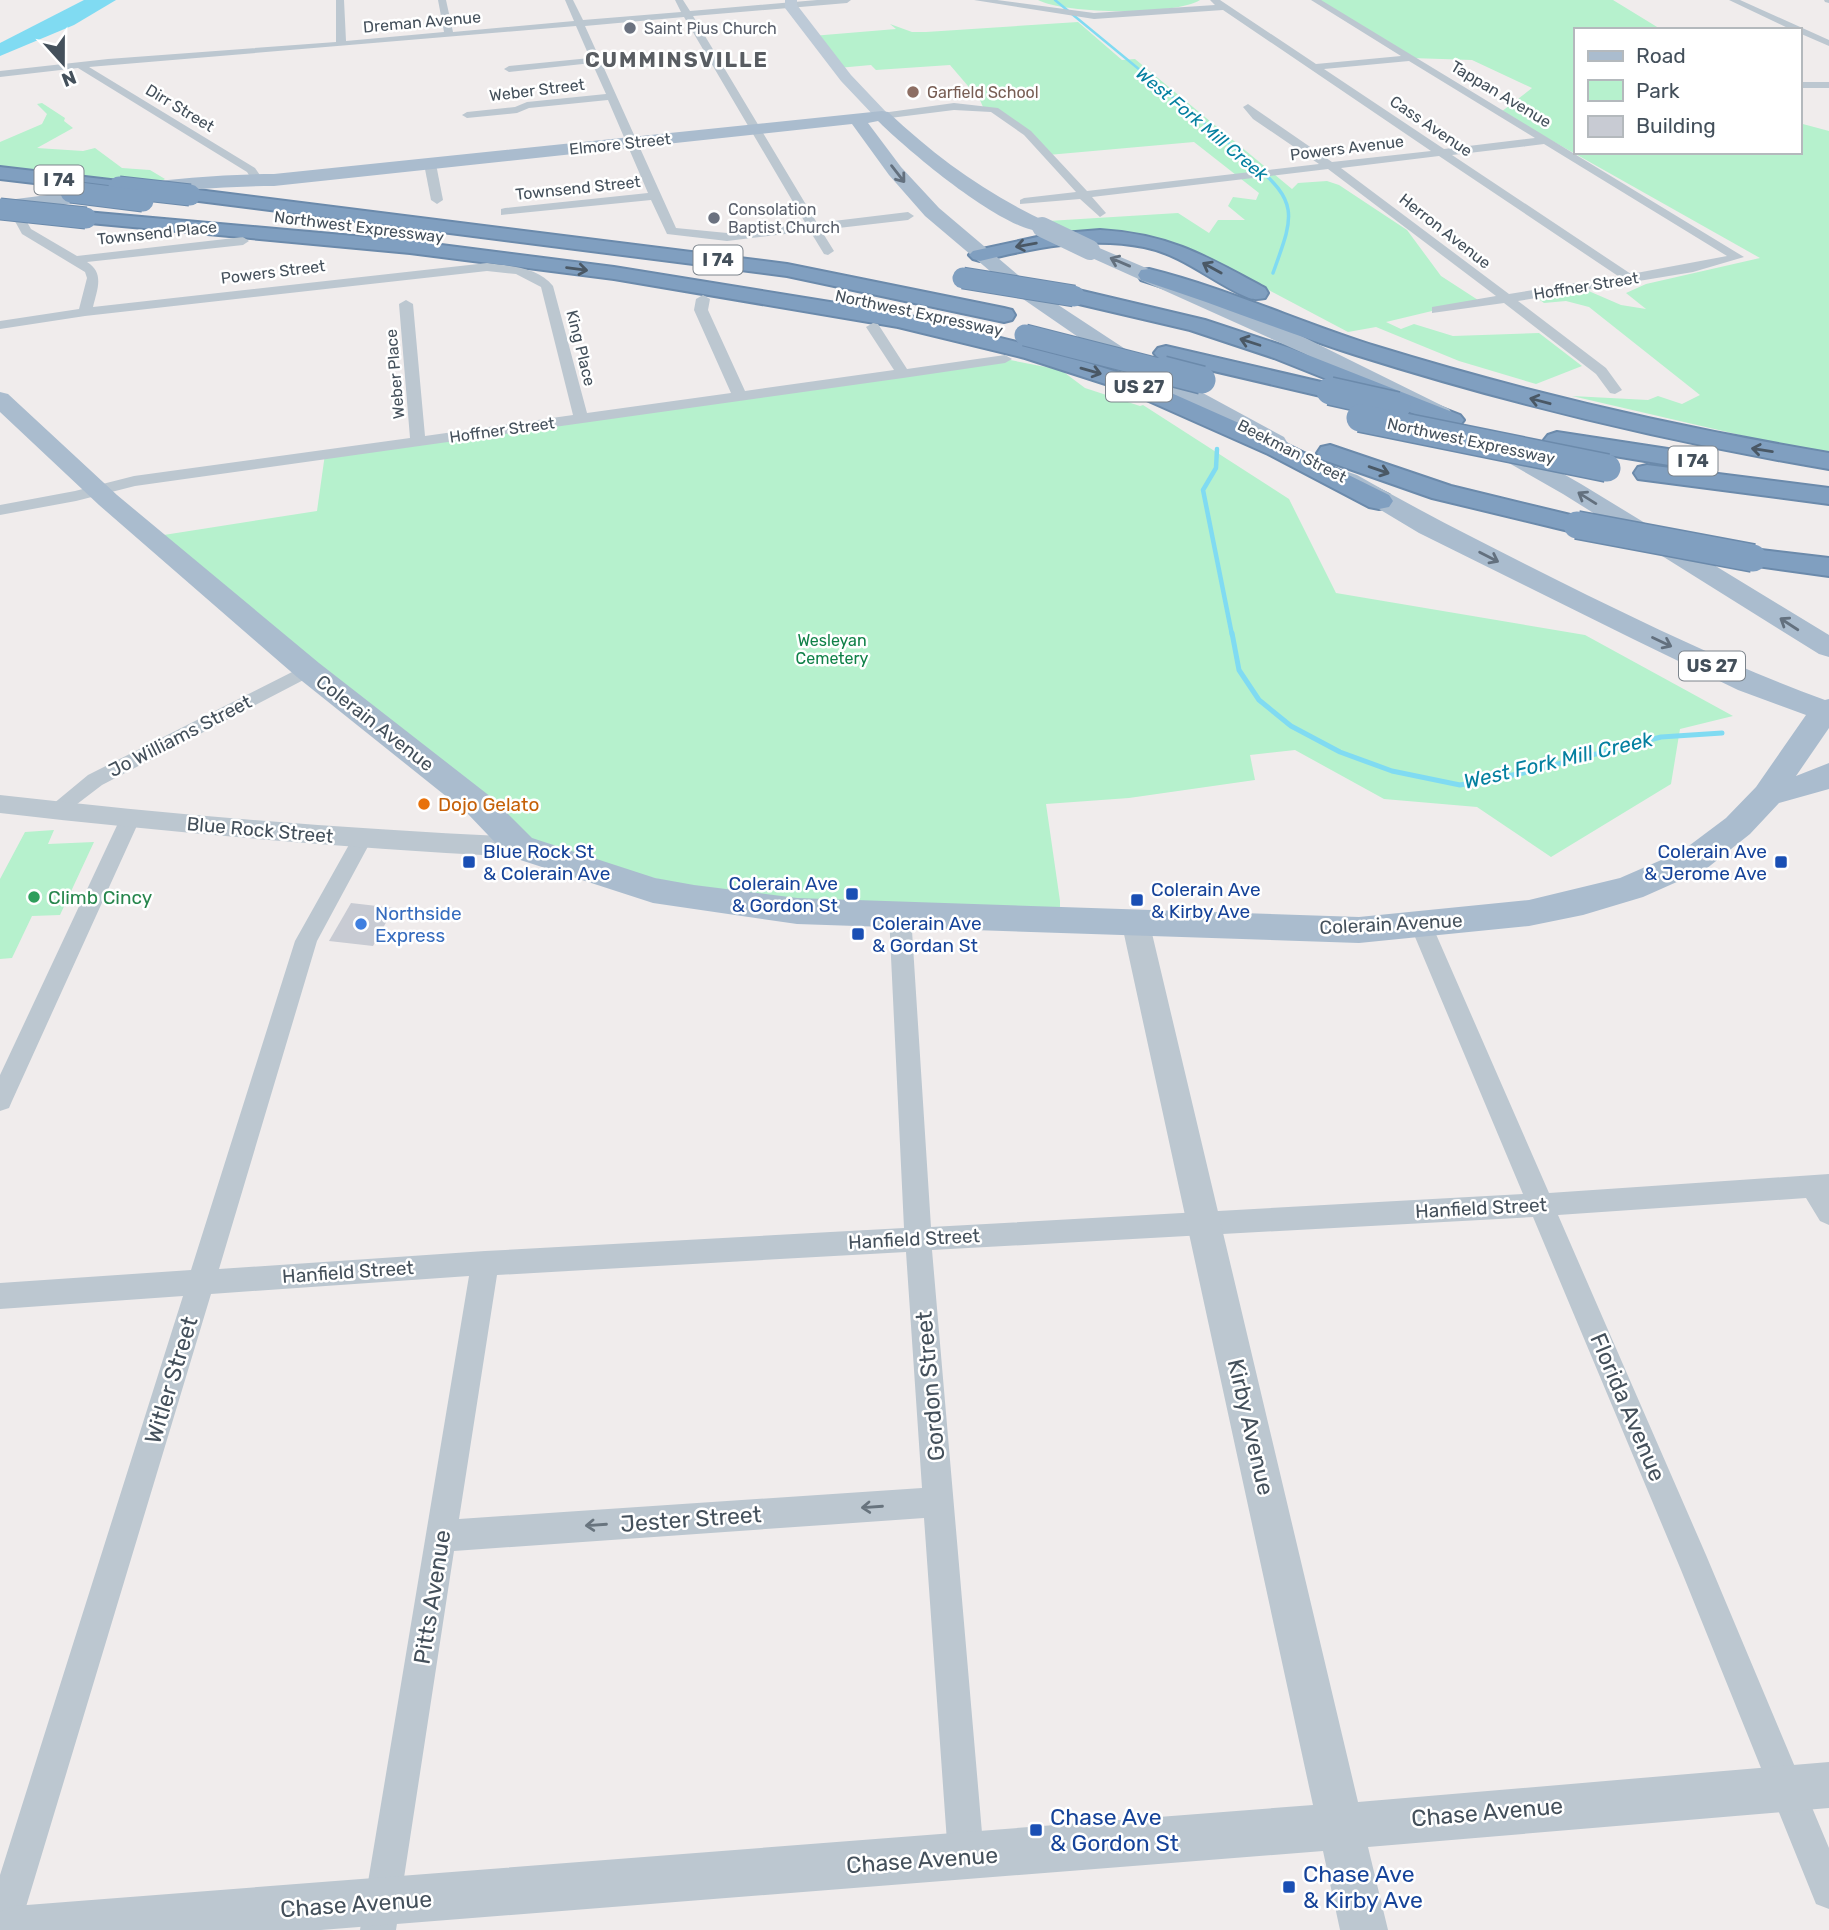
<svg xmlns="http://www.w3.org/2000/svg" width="1829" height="1930" viewBox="0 0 1829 1930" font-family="Rubik,sans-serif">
<rect width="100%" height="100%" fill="#f0ecec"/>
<g fill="#b6f1cd">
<path d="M1038,0H1200C1174,16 1064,14 1038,0Z"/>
<path d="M1315,0H1613L1662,30H1575V152H1799V123L1829,131V451L1805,450L1572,396L1648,400L1658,396L1682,404L1700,395L1589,307L1566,301L1544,303L1536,297L1584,289L1621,305L1646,309L1626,293L1646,284L1760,258L1501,112L1532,88L1472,60L1411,58Z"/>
<path d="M1078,22L1122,60L1135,59L1292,189L1298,183L1327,181L1339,185L1407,230L1441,276L1478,300L1386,322L1401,329L1414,324L1453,336L1539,333L1582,366L1536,384L1459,361L1376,327L1348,332L1216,262L1166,240L1128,233H1075L1048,221L1178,213L1209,233L1218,220H1245L1228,206L1233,197L1256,200L1259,193L1194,142L1048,155L1020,127L983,107L980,100L950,65L876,70L871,65L838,68L812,36L896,29L890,24L912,32H926Z"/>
<path d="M42,103L65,118L64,121L73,128L37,148L83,151L95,148L122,168L150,170L165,179L156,184L0,166V142L42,124L47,114L37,104Z"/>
<path d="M1005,359L1061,370L1085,388L1140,406L1143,405L1289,499L1336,593L1585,635L1733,716L1680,729L1671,784L1551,857L1477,807L1384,799L1295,750L1250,755L1255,780L1129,798L1046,804L1060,901V921L797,911L520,847L151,537L317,511L325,454Z"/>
<path d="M54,830L48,844L94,842L60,915L32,916L12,958L0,959V879L25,832Z"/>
</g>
<path fill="#80dbf2" d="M84,0H116L74,25L0,56V43Z"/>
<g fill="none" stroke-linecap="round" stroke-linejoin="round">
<path stroke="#80dbf2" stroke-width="2.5" d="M1055,0L1254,164"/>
<path stroke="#80dbf2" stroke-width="3.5" d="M1252,163C1301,203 1293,217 1273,273"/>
<path stroke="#80dbf2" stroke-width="4.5" d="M1217,449L1216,468L1203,490L1232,635"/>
<path stroke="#80dbf2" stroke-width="5" d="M1232,633L1239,670L1259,700L1291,726L1340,752L1392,771L1460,785L1523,773L1661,737L1722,733"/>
</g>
<path fill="#c8cbd3" d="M351,903L394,908L373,946L329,941Z"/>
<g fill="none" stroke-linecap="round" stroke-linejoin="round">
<defs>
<g id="motorway">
<path d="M0,167L119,181L129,187L119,193L0,179Z"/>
<path d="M190,189L787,264L1004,308L1012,310L1015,315L1012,320L1004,322L787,276L183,199L180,195L183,191Z"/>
<path d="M86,212L410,241L614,267L898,313L1041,348L1142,380L1286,444L1389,495L1393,501L1389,507L1379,509L1369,507L1268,454L1124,390L1025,358L898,327L614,279L410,253L79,222L76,218L79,214Z"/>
<path d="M1100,230C1169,234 1206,256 1265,288L1268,293L1265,298C1259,299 1255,300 1249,298C1213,283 1184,255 1144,247C1089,236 1033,248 980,261L973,259L969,255L973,251L1051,234Z"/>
<path d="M1149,269C1226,288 1299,322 1375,346C1524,392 1675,427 1829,453V469C1669,442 1511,404 1356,355C1284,332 1213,303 1141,280L1138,275L1141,270Z"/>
<path d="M1074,289L1205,320L1290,348L1460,415L1464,420L1460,425L1451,428L1442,425L1274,358L1190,330L1066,301L1063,296L1066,291Z"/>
<path d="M1166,346L1334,385L1337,390L1334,395L1325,397L1158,358L1154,353L1158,348Z"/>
<path d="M1557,432L1681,451L1690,453L1694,459L1690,465L1681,467L1548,445L1544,440L1548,435Z"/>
<path d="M1330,445L1451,486L1587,519L1591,525L1587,531L1577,533L1432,498L1321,459L1317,453L1321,447Z"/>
<path d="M1647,465L1829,488V504L1638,479L1634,473L1638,467Z"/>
<path d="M1753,549L1829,558V576L1743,564L1739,558L1743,552Z"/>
</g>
</defs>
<use href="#motorway" stroke="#6b8aab" stroke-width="4"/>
<g fill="#bcc7d0" fill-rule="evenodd">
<path d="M336,0H344L346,41L444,32L438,0H446L453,32L574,21L565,0H573L583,20L681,12L675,0H683L690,11L817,0H851L847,3L693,16L817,223L908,212L914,216L908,220L821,230L834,251L828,255L824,254L810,231L727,241L667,234L651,200L501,215V209L505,208L648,193L608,100L529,108L517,113L467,118L462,115L467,112L515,107L527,102L606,94L592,63L509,72L504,69L509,66L590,58L576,26L89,67L255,168L264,181L258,184L254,183L247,172L78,68L0,77V71L108,59L336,42ZM684,17L806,224L727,233L676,228L585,26Z"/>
<path d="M974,0H997L1094,13L1215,5L1210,0H1220L1316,64L1401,56L1311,0H1321L1744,257L1693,272L1518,301L1606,368L1622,390L1615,394L1610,393L1596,374L1504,303L1432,313V307L1496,296L1328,169L1092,197L1106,213L1100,217L1080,199L1020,204V200L1024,198L1076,192L1024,135L991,112L954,110L882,119L877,116L882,113L954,103L998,108L1031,131L1087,191L1319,164L1253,119L1243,107L1248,104L1332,162L1431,151L1223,10L1094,19ZM1409,61L1535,138L1444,149L1324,69ZM1544,144L1727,256L1631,274L1452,155ZM1439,156L1618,276L1509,294L1341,168Z"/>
<path d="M1729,0H1740L1829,40V46L1799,33V30H1792Z"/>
<path d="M1824,0H1829V3L1825,2Z"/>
<rect x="1799" y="82" width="30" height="6"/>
<path d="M430,161L436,164L443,200L437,204L431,200L424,164Z"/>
<path d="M8,203H16L31,229L77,256L243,237L249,241L243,245L87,262C105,273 97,290 93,307L487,263C509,266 539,267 553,286L587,413L731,393L694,310L696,299L703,295L710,299L708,310L745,391L894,370L866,327L873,323L878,324L907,369L1005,355L1012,359L1005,363L903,378L135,486L76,501L0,515V505L75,491L134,476L410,438L399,304L406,300L413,304L425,436L573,415L541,287L516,274L487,271L85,316L0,329V321L79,309L87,278L85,272L22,234L6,205Z"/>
<path d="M308,664L315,666L317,670L315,674L102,785L64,814H50L47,809L88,775Z"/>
<path d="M130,812L137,814L140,819L12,1101L9,1108L0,1111V1075L120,819L123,814Z"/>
<path d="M362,832L369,834L372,839L317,941L219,1269L485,1251L904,1228L889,915L892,909L900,907L908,909L911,915L931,1227L1523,1194L1410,925L1413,919L1421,917L1429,919L1432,925L1549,1193L1829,1174V1225L1820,1221L1806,1198L1558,1215L1706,1555L1829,1848V1909L1816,1904L1681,1570L1533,1217L932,1250L984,1856L979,1869L966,1874L953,1869L948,1856L924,1518L454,1551L396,1930H360L469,1276L211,1294L19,1930H0V1875L183,1296L0,1309V1283L191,1270L295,941L355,834ZM906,1252L922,1488L459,1519L497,1275Z"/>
</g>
<g fill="#bcc7d0" fill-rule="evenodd">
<path d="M0,795C173,815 346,829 520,837L530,840L534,847L530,854L520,857C346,848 173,833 0,813Z"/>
<path d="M1136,914L1146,917L1150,925L1358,1802L1829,1762V1808L1368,1847L1388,1930H1340L1323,1851L321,1930H0V1912L14,1906L1313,1805L1122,925L1126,917Z"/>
</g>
<path fill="#bdcad7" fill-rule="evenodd" d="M785,0H797V5L851,75L887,113L890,116L887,119H877L841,81L785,8Z"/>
<g fill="#aabcce" fill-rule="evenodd">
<path d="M882,111L888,112C937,158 988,195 1049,223L1052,227L1049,231C1012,240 905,148 878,121L868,123L901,167L939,208L1037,291L1142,360L1284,437L1287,442L1284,447L1275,449L1266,447L1126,370L1023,299L925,216L889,175L852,124L274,186C183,186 91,201 0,213V201C91,190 183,174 274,174Z"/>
<path d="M1090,244L1275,323L1449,409L1453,414L1449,419H1433L1303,353L1083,254L1080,250L1083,246Z"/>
<path d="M0,392L8,394L117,495L319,663L491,797L532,838L655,878L694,885L797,898L1359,917L1529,900L1620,878L1682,851L1726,818L1756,787L1806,715L1738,690L1633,639L1419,533L1339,485L1335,480L1339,475L1348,472L1357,475C1432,518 1509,556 1587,595C1665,633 1743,670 1825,700L1829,699V728L1796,776L1829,763V789L1779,803L1750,834L1706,869L1643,897L1583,915L1529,926L1359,943L797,924L653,903L508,856L467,813L297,677L99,505L0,412Z"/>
<path d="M1488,434L1497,436L1581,484L1829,635V657L1819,654L1563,494L1479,446L1476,441L1479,436Z"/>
</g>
<use href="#motorway" fill="#809fc0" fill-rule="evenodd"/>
<defs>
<g id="motorway-bridge-far1">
<path d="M119,187L190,195"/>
<path d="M71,192L143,201"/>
<path d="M0,209L86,218"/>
<path d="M963,278L1074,296"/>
<path d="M1025,335L1170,372"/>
</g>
<g id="motorway-bridge">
<path d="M1163,370L1202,380"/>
<path d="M1330,391L1397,406"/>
<path d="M1360,418L1607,468"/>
<path d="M1577,525L1753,558"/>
</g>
</defs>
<use href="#motorway-bridge-far1" stroke="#6b8aab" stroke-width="23" stroke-linecap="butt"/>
<use href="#motorway-bridge" stroke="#6b8aab" stroke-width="30" stroke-linecap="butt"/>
<path stroke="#aabcce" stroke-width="20" d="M1042,227L1090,250"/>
<use href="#motorway-bridge-far1" stroke="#809fc0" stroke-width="21"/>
<use href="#motorway-bridge" stroke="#809fc0" stroke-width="27"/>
</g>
<defs><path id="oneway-shaft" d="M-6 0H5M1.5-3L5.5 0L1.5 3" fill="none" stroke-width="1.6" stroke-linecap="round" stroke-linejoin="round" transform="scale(1.75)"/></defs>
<g stroke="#63707e">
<use href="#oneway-shaft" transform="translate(898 174) rotate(52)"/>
<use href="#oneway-shaft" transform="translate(1120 262) rotate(-157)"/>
<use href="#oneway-shaft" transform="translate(1587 498) rotate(-148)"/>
<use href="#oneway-shaft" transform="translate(1489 557) rotate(27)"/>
<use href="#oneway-shaft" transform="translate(1789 624) rotate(-147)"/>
<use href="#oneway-shaft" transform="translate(1662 642) rotate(25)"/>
</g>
<g stroke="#4a5865">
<use href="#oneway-shaft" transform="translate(1026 245) rotate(170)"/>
<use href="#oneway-shaft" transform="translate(1212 268) rotate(-151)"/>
<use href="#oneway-shaft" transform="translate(577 269) rotate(7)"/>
<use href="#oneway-shaft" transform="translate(1250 342) rotate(-162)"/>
<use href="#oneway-shaft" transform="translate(1091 371) rotate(16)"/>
<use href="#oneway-shaft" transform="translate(1540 401) rotate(-165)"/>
<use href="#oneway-shaft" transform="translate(1762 450) rotate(-171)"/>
<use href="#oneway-shaft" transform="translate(1379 470) rotate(19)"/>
</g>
<g stroke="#68747e">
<use href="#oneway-shaft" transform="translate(872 1507) rotate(176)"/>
<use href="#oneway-shaft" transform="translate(596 1525) rotate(176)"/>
</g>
<g fill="#6b7280" stroke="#fff" stroke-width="2.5">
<circle cx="630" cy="28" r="7"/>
<circle cx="714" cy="218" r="7"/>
</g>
<circle fill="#8d6e63" stroke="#fff" stroke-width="2.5" cx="913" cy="92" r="7"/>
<circle fill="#e8710a" stroke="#fff" stroke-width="2.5" cx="424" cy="804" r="7"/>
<g fill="#1a4fb4" stroke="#fff" stroke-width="2.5">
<rect x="462" y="855" width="14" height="14" rx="3.5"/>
<rect x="1774" y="855" width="14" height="14" rx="3.5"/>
<rect x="845" y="887" width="14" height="14" rx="3.5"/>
<rect x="1130" y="893" width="14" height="14" rx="3.5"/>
<rect x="851" y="927" width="14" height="14" rx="3.5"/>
<rect x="1029" y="1823" width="14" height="14" rx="3.5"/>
<rect x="1282" y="1880" width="14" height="14" rx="3.5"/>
</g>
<circle fill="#2e9e5b" stroke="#fff" stroke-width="2.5" cx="34" cy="897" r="7"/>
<circle fill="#3f7fe0" stroke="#fff" stroke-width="2.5" cx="361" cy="924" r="7"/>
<g text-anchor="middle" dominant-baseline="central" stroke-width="5" stroke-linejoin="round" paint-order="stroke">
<g font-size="16" fill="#44505b" stroke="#fff">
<text transform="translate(422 22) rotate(-5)">Dreman Avenue</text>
<text transform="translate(537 90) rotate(-7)">Weber Street</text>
<text transform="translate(1501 94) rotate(31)">Tappan Avenue</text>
<text transform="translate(180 108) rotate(31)">Dirr Street</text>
<text transform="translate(1431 126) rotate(34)">Cass Avenue</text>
<text transform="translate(620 144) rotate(-6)">Elmore Street</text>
<text transform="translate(1347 148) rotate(-7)">Powers Avenue</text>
<text transform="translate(578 188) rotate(-6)">Townsend Street</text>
<text transform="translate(359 227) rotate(7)">Northwest Expressway</text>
<text transform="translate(1445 231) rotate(38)">Herron Avenue</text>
<text transform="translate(157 233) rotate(-6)">Townsend Place</text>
<text transform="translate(273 272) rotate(-7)">Powers Street</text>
<text transform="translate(1586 286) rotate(-9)">Hoffner Street</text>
<text transform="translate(919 313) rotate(12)">Northwest Expressway</text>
<text transform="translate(581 348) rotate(76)">King Place</text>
<text transform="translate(395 374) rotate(-95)">Weber Place</text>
<text transform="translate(502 430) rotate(-8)">Hoffner Street</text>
<text transform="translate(1471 441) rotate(12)">Northwest Expressway</text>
<text transform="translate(1292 451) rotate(27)">Beekman Street</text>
</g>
<g font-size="16" fill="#5b616d" stroke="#fff" text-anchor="start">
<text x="644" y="28">Saint Pius Church</text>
<text x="728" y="209">Consolation<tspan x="728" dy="18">Baptist Church</tspan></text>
</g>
<g font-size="16" fill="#785e54" stroke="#fff" text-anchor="start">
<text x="927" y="92">Garfield School</text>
</g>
<g font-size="16" fill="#108148" stroke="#fff">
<text x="832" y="640">Wesleyan<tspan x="832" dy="18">Cemetery</tspan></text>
</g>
<g font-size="18" font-style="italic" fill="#0480a0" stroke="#fff">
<text transform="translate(1202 124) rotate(40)">West Fork Mill Creek</text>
</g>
<g fill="#fff" stroke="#7c848c" stroke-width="2">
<rect x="34.5" y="165.5" width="49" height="29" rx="5"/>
<rect x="693.5" y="245.5" width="49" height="29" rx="5"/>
<rect x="1106" y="372.5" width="66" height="29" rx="5"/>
<rect x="1668.5" y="446.5" width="49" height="29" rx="5"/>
<rect x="1679" y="651.5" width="66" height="29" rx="5"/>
</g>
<g font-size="18" font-weight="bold" fill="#44505b">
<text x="59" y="180">I 74</text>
<text x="718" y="260">I 74</text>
<text x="1139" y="387">US 27</text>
<text x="1693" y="461">I 74</text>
<text x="1712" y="666">US 27</text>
</g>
<g font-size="19" fill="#44505b" stroke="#fff">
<text transform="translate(375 723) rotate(38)">Colerain Avenue</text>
<text transform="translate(180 736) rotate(-27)">Jo Williams Street</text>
<text transform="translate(260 830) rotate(5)">Blue Rock Street</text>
<text transform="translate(1391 924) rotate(-3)">Colerain Avenue</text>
<text transform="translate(1481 1208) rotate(-3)">Hanfield Street</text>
<text transform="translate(914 1239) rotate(-3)">Hanfield Street</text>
<text transform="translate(348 1272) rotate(-4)">Hanfield Street</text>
</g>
<g font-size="19" fill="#c56008" stroke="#fff" text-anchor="start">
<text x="438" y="804">Dojo Gelato</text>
</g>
<g font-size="19" fill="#164399" stroke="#fff" text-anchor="start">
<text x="483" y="851">Blue Rock St<tspan x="483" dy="22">&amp; Colerain Ave</tspan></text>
<text x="1767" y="851" text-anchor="end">Colerain Ave<tspan x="1767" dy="22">&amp; Jerome Ave</tspan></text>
<text x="838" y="883" text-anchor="end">Colerain Ave<tspan x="838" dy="22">&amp; Gordon St</tspan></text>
<text x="1151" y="889">Colerain Ave<tspan x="1151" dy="22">&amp; Kirby Ave</tspan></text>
<text x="872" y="923">Colerain Ave<tspan x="872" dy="22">&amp; Gordan St</tspan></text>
</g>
<g font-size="19" fill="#27864d" stroke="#fff" text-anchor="start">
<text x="48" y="897">Climb Cincy</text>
</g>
<g font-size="19" fill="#366cbe" stroke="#fff" text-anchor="start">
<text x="375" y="913">Northside<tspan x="375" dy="22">Express</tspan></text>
</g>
<g font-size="21" font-weight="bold" letter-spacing="2" fill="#595d62" stroke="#fff">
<text x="677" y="59">CUMMINSVILLE</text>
</g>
<g font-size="21" font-style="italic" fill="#0480a0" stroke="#fff">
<text transform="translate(1558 760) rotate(-13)">West Fork Mill Creek</text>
</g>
<g font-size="23" fill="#44505b" stroke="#fff">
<text transform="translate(171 1380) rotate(-73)">Witler Street</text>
<text transform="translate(930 1386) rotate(-95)">Gordon Street</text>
<text transform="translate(1628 1407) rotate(67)">Florida Avenue</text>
<text transform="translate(1251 1427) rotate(77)">Kirby Avenue</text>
<text transform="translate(691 1519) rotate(-4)">Jester Street</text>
<text transform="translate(432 1597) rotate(-81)">Pitts Avenue</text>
<text transform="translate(1487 1812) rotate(-5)">Chase Avenue</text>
<text transform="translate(922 1860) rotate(-4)">Chase Avenue</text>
<text transform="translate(356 1904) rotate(-4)">Chase Avenue</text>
</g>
<g font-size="23" fill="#164399" stroke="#fff" text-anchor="start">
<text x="1050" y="1817">Chase Ave<tspan x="1050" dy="26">&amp; Gordon St</tspan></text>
<text x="1303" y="1874">Chase Ave<tspan x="1303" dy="26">&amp; Kirby Ave</tspan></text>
</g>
</g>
<rect x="1574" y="28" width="228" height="126" fill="#ffffff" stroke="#b4b9bd" stroke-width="2"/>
<rect x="1588" y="51" width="35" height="10" fill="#aabcce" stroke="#b4b9bd" stroke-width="2"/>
<text x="1636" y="63" font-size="21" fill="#44505b">Road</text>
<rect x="1588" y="80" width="35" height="21" fill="#b6f1cd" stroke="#b4b9bd" stroke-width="2"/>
<text x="1636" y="98" font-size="21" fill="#44505b">Park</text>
<rect x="1588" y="116" width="35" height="21" fill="#c8cbd3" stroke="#b4b9bd" stroke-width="2"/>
<text x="1636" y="133" font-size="21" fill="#44505b">Building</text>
<g transform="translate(63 63) rotate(159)" stroke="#ffffff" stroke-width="5" paint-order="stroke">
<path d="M0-5L12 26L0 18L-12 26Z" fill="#44505b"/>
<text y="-10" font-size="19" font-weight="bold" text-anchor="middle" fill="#44505b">N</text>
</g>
</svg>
